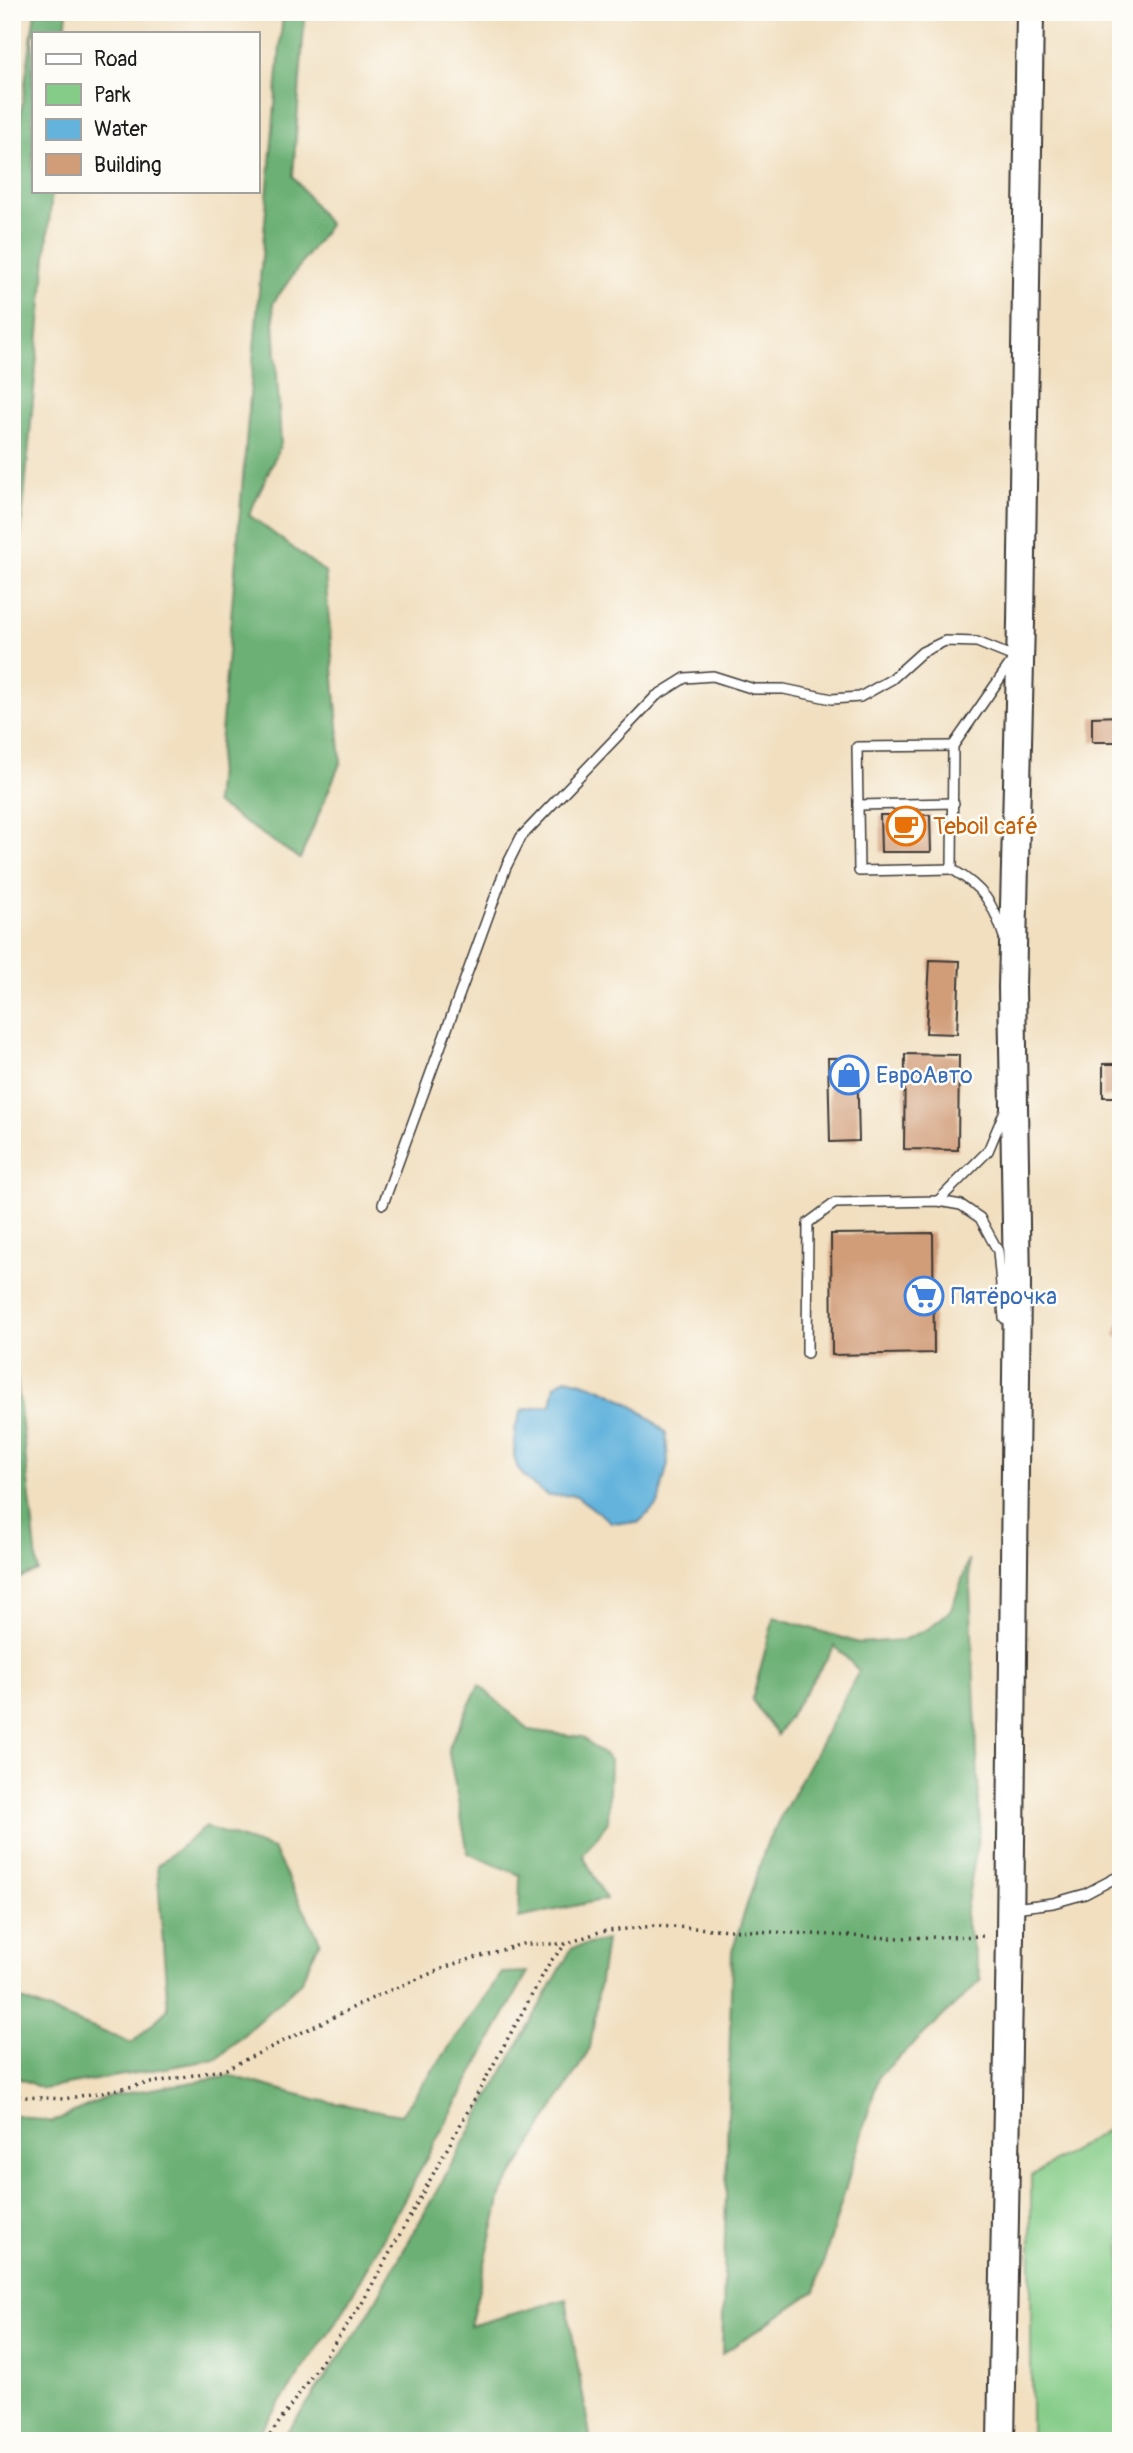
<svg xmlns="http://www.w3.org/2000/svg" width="1133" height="2453" viewBox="0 0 1133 2453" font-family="Pangolin,sans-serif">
<rect width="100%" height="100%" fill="#fdfcf7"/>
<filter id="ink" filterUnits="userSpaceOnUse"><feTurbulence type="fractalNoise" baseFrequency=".0143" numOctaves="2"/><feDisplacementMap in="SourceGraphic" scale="14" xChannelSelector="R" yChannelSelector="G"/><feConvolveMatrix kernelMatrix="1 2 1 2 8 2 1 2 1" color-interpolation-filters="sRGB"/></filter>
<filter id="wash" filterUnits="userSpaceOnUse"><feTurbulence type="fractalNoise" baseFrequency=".00686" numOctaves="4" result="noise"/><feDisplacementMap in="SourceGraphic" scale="28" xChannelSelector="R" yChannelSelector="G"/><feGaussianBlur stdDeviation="1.57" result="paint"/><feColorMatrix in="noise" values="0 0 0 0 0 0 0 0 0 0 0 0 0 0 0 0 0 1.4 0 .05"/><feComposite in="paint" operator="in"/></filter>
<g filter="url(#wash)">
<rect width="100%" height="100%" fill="#f1dfc0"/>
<path fill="#85cc88" stroke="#507452" stroke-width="2" d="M1121,2121V2441H1031V2176Z"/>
<g fill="#6cb074" stroke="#446648" stroke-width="2">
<path d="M35,12H67L65,33H33V191H52L12,632V175Z"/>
<path d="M283,12H305L293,176L329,225L273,303L281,444L249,515L325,572L341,761L300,859L215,803Z"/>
<path d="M12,1334L38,1571L12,1581Z"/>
<path d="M969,1560L980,1828L965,1916L981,1981L879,2076L815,2291L722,2354L732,1951L767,1843L859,1671L835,1646L777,1735L752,1700L774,1617L859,1643L903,1640L928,1629L951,1610Z"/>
<path d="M479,1685L529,1730L582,1737L610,1760L608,1822L583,1855L606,1899L519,1918L520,1875L468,1853L448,1749Z"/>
<path d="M205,1827L273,1849L320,1941L300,1983L217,2059L43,2089L12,2075V1996L132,2043L168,2009L157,1866Z"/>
<path d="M606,1940L590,2049L502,2192L470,2326L566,2299L591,2441H281L362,2325L572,1948Z"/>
<path d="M528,1972L341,2315L253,2441H12V2114L52,2122L109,2096L231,2076L319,2100L401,2115L502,1973Z"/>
</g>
<path fill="#63b3dd" stroke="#40687c" stroke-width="2" d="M566,1378C604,1386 639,1406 666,1433L668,1463L658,1504L638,1523L611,1522L575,1495L548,1496L528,1481L517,1467L514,1456L515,1429L522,1410L551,1405L555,1385Z"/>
<g id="blocks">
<g fill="#d19d79">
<path d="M1121,716V742H1092V717Z"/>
<path d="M880,815H930L931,852H881Z"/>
<path d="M930,960L960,961L957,1034L926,1033Z"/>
<path d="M905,1054L959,1055L958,1150L904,1149Z"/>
<path d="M828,1058H857L859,1141L830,1142Z"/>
<rect x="1103" y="1064" width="18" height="33"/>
<path d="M933,1233L934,1353L832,1355L831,1234Z"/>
<path d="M1121,1317V1338L1114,1336Z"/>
</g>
</g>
</g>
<g filter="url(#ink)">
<use href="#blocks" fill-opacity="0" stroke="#3c3935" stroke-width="2"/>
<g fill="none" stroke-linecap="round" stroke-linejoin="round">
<defs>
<g id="lane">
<path d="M953,746L857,747L858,805L954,803"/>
<path d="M858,805L859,871L952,869"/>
<path d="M1004,937C993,902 983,888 952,869L953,746L1012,661"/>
<path d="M938,1201L988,1151L1006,1108"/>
<path d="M383,1204L506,867L521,837L656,696L685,678L713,676L754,689H784L832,699L860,697L892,679L922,652L945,641L977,642L1014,657"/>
<path d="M807,1353L808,1223L835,1203L938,1201L961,1205L980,1218L998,1251L1004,1318"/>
<path d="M1014,1908L1053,1903L1085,1894L1121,1875"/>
</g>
<path id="secondary" d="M1001,2441L1010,1935L1017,1284L1012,987L1021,622L1030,12"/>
</defs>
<use href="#lane" stroke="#3c3935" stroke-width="12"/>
<use href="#secondary" stroke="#3c3935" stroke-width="30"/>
<g stroke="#3c3935" stroke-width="3.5" stroke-dasharray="2 5" stroke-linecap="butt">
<path d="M12,2093L26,2097L64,2099L226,2069L381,1994L454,1964L522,1944H566L599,1932L654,1926L891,1938L987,1936"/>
<path d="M266,2441L361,2305L550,1962L566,1944"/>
</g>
<use href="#lane" stroke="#fff" stroke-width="9"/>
<use href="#secondary" stroke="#fff" stroke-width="26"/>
</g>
</g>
<defs>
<symbol id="cafe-ring" viewBox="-11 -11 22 22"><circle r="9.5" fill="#fdfcf7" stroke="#e8710a" stroke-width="1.5"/><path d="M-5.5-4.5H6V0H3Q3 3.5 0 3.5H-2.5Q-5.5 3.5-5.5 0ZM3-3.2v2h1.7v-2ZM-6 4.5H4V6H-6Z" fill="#e8710a"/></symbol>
<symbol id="shop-ring" viewBox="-11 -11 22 22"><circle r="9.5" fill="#fdfcf7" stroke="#3f7fe0" stroke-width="1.5"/><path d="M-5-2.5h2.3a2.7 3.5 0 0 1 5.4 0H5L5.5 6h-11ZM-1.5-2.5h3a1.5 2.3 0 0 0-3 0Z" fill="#3f7fe0"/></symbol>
<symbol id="supermarket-ring" viewBox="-11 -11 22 22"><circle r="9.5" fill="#fdfcf7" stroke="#3f7fe0" stroke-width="1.5"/><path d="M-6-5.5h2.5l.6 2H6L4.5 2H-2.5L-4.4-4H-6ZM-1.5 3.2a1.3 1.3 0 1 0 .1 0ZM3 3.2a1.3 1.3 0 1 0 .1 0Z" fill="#3f7fe0"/></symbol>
</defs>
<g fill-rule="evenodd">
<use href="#cafe-ring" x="884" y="804" width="44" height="44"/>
<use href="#shop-ring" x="827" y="1053" width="44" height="44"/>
<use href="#supermarket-ring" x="902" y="1274" width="44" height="44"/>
</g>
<g text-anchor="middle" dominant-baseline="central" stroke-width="5" stroke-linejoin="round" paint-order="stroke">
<g font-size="23" fill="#c56008" stroke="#fdfcf7" text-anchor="start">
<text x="933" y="826">Teboil café</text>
</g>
<g font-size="23" fill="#366cbe" stroke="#fdfcf7" text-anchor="start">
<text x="876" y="1075">ЕвроАвто</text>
<text x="951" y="1296">Пятёрочка</text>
</g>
</g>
<rect width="1133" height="2453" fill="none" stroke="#fdfcf7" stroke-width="42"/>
<rect x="32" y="32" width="228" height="161" fill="#fdfcf7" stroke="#a3a29f" stroke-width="2"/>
<rect x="46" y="54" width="35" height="10" fill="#ffffff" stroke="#a3a29f" stroke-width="2"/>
<text x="94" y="66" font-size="21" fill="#1c1c1c">Road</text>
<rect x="46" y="84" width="35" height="21" fill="#85cc88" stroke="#a3a29f" stroke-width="2"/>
<text x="94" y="102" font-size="21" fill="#1c1c1c">Park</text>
<rect x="46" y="119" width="35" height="21" fill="#63b3dd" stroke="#a3a29f" stroke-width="2"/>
<text x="94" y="136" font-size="21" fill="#1c1c1c">Water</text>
<rect x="46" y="154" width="35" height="21" fill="#d19d79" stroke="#a3a29f" stroke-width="2"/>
<text x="94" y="172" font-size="21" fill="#1c1c1c">Building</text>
</svg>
